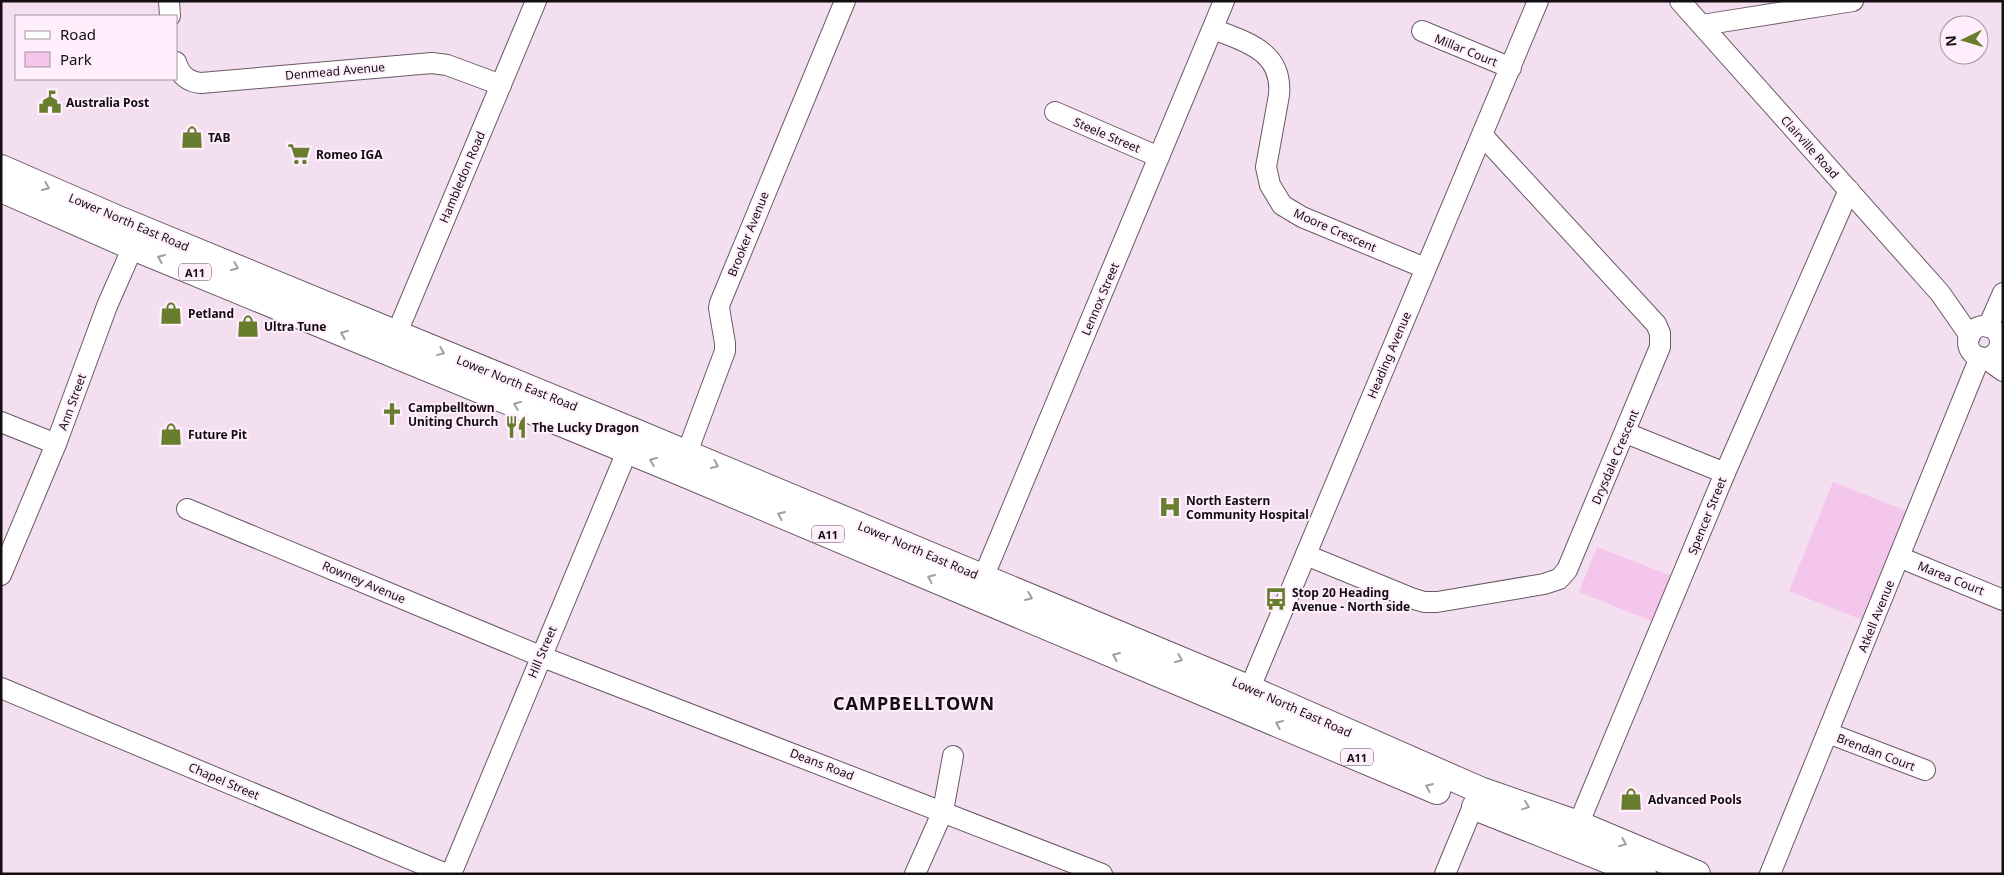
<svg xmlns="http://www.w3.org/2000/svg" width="2004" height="875" viewBox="0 0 2004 875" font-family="'Noto Sans',sans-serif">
<rect width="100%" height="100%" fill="#f4dff0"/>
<g fill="#f4c6ec">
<path d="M1833,482L1909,512L1865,621L1789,591Z"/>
<path d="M1597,547L1672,576L1654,622L1579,592Z"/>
</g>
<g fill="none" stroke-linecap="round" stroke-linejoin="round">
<defs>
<g id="minor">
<path d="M169,1L170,16"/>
<path d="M1680,1L1940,293L1970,336"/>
<path d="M1702,25L1853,1"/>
<path d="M1213,29C1246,42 1283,51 1279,95L1266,167L1270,185L1282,205L1302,217L1425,268"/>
<path d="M1422,31L1511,68"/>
<path d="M176,62C180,75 188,82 201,83L432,63L447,65L501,85"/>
<path d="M1055,112L1159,157"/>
<circle cx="1984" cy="342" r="16"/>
<path d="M1988,327L2003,293"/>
<path d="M391,347L536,1"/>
<path d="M1985,358L2003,371"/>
<path d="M1,422L56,444"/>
<path d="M1626,433L1725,473"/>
<path d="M682,466L725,351V343L719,308L720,303L845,1"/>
<path d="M187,509L540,656L1102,874"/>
<path d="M1306,555L1411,598L1424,602H1437L1544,584L1559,579L1567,570L1660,347V333L1656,324L1483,136"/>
<path d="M1899,557L2003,600"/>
<path d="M1,575L56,444L107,306L139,233"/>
<path d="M978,590L1224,1"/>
<path d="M1,688L446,874"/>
<path d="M1244,702L1538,1"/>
<path d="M1828,733L1925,770"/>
<path d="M1573,837L1725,473L1849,190"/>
<path d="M451,874L633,437"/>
<path d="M915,874L943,811L953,756"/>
<path d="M1445,874L1479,792"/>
<path d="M1770,874L1980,357"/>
</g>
<g id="major">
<path d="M1,168L118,219L635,432L1250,689L1480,790L1578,824L1697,874"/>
<path d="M1,189L133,247L680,472L1437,791"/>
<path d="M1475,807L1643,874"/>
</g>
</defs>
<use href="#minor" stroke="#6a5967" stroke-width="22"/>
<use href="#major" stroke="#6a5967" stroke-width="28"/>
<use href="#minor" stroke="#fff" stroke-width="20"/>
<use href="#major" stroke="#fff" stroke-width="26"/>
</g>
<defs><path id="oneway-chevron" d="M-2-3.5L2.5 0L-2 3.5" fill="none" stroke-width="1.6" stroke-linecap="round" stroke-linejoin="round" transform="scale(1.25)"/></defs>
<g stroke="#a19ea0">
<use href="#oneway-chevron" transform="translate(46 187) rotate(24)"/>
<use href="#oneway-chevron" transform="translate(161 258) rotate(-157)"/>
<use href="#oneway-chevron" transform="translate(235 267) rotate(23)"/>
<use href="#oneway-chevron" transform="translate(344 334) rotate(-158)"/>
<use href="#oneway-chevron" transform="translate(441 352) rotate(22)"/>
<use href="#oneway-chevron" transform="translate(517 405) rotate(-158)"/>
<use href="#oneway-chevron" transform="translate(653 461) rotate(-158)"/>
<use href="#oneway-chevron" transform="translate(715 465) rotate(23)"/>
<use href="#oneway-chevron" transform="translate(781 515) rotate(-157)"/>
<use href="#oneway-chevron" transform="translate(931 578) rotate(-157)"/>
<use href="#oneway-chevron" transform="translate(1029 597) rotate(23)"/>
<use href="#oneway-chevron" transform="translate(1116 656) rotate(-157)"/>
<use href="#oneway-chevron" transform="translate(1179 659) rotate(23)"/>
<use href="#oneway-chevron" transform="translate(1279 724) rotate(-157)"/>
<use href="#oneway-chevron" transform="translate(1429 787) rotate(-157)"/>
<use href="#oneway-chevron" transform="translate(1526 806) rotate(19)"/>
<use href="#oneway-chevron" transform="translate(1623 843) rotate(22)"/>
</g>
<defs>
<symbol id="civic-bare" viewBox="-9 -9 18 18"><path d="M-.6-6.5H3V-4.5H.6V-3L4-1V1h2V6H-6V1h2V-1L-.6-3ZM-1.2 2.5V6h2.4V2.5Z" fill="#687d2e" stroke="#ffeefb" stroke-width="2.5" paint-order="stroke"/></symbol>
<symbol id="shop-bare" viewBox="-9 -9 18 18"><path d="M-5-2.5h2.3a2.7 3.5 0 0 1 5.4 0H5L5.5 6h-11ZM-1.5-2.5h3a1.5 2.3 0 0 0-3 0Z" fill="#687d2e" stroke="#ffeefb" stroke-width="2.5" paint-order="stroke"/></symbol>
<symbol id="supermarket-bare" viewBox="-9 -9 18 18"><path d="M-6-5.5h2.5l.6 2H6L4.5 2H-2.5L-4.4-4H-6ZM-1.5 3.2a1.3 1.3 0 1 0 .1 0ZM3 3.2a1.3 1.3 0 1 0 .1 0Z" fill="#687d2e" stroke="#ffeefb" stroke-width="2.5" paint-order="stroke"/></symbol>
<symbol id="church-bare" viewBox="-9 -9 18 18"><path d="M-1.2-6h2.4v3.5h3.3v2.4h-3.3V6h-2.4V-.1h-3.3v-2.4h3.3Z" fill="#687d2e" stroke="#ffeefb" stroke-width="2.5" paint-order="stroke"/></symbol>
<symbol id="restaurant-bare" viewBox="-9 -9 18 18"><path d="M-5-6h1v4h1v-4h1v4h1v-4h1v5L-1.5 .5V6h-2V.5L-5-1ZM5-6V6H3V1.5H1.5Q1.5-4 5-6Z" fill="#687d2e" stroke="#ffeefb" stroke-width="2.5" paint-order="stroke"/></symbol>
<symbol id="hospital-bare" viewBox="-9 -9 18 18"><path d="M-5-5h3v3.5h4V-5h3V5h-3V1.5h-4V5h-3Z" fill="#687d2e" stroke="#ffeefb" stroke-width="2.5" paint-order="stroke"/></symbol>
<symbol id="bus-bare" viewBox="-9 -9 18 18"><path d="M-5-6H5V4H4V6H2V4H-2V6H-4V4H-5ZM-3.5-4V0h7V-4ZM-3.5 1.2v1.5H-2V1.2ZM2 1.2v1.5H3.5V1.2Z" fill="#687d2e" stroke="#ffeefb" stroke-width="2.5" paint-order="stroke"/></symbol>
</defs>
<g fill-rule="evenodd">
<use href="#civic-bare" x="34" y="86" width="32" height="32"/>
<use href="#shop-bare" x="176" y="121" width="32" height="32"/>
<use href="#supermarket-bare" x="283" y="138" width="32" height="32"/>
<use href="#shop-bare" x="155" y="297" width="32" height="32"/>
<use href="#shop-bare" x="232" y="310" width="32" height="32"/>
<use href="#church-bare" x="376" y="398" width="32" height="32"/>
<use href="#restaurant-bare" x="500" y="411" width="32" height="32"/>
<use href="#shop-bare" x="155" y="418" width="32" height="32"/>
<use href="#hospital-bare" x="1154" y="491" width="32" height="32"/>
<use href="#bus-bare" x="1260" y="583" width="32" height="32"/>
<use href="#shop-bare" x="1615" y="783" width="32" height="32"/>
</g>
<g text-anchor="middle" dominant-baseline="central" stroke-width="4" stroke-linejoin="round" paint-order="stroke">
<g fill="#ffeefb" stroke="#5a5058" stroke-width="1">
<rect x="179" y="263.5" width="32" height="17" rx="4"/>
<rect x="812" y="525.5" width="32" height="17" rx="4"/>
<rect x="1341" y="748.5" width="32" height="17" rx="4"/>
</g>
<g font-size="11" font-weight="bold" fill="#140d12">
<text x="195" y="272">A11</text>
<text x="828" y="534">A11</text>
<text x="1357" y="757">A11</text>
</g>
<g font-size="12" fill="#140d12" stroke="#ffeefb">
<text transform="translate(1466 50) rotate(22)">Millar Court</text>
<text transform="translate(335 71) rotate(-5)">Denmead Avenue</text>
<text transform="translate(1107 135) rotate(23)">Steele Street</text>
<text transform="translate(1810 147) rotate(48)">Clairville Road</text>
<text transform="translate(462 177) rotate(-67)">Hambledon Road</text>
<text transform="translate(129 222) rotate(23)">Lower North East Road</text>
<text transform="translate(1335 230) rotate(24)">Moore Crescent</text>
<text transform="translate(748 234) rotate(-68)">Brooker Avenue</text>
<text transform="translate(1100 299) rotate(-67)">Lennox Street</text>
<text transform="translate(1389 355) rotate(-67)">Heading Avenue</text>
<text transform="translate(517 383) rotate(22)">Lower North East Road</text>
<text transform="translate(72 402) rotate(-70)">Ann Street</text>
<text transform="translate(1615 457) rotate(-67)">Drysdale Crescent</text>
<text transform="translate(1707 516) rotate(-68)">Spencer Street</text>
<text transform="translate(918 550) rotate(23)">Lower North East Road</text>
<text transform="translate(1951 578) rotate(22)">Marea Court</text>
<text transform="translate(364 582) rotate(23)">Rowney Avenue</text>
<text transform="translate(1876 616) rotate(-68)">Atkell Avenue</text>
<text transform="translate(542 652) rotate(-67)">Hill Street</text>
<text transform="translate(1292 707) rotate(24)">Lower North East Road</text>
<text transform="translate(1876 752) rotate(21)">Brendan Court</text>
<text transform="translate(822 764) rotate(21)">Deans Road</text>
<text transform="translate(224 781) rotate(23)">Chapel Street</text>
</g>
<g font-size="12" font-weight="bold" fill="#140d12" stroke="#ffeefb" text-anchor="start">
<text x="66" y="102">Australia Post</text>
<text x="208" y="137">TAB</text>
<text x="316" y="154">Romeo IGA</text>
<text x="188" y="313">Petland</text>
<text x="264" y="326">Ultra Tune</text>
<text x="408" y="407">Campbelltown<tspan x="408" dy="14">Uniting Church</tspan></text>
<text x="532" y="427">The Lucky Dragon</text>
<text x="188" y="434">Future Pit</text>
<text x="1186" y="500">North Eastern<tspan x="1186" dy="14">Community Hospital</tspan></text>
<text x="1292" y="592">Stop 20 Heading<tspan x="1292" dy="14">Avenue - North side</tspan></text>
<text x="1648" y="799">Advanced Pools</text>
</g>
<g font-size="18" font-weight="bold" letter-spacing="1" fill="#140d12" stroke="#ffeefb">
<text x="914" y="703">CAMPBELLTOWN</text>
</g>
</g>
<rect width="2004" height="875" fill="none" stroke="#140d12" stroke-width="5"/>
<rect x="15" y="15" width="162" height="65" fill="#ffeefb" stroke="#a1949e"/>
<rect x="25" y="31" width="25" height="8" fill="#ffffff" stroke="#a1949e"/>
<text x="60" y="40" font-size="15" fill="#140d12">Road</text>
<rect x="25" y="52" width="25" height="15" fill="#f4c6ec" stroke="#a1949e"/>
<text x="60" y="65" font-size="15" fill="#140d12">Park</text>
<g transform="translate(1964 40) rotate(265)"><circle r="24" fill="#ffeefb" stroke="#a1949e"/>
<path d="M0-4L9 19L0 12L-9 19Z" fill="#687d2e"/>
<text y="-8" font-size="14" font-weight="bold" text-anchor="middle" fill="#140d12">N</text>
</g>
</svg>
